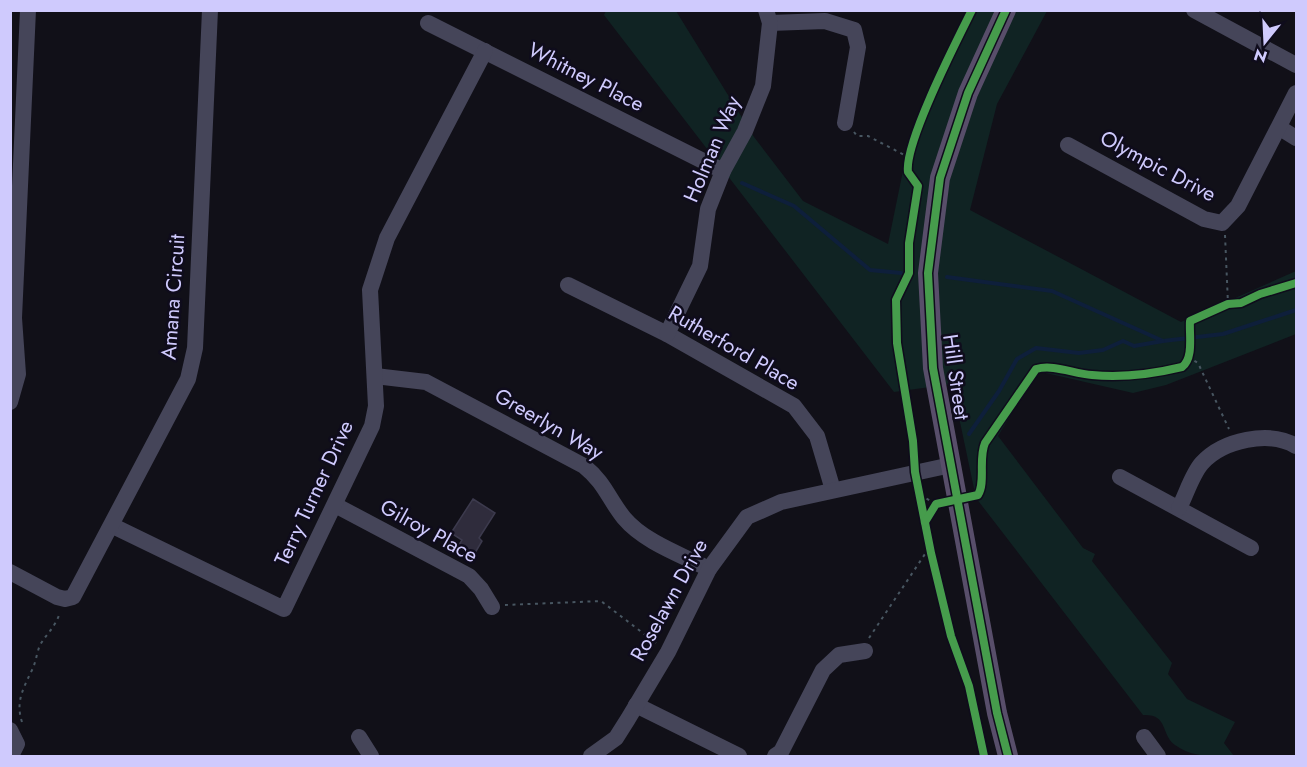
<svg xmlns="http://www.w3.org/2000/svg" width="1307" height="767" viewBox="0 0 1307 767" font-family="Jost,sans-serif">
<rect width="100%" height="100%" fill="#111018"/>
<path fill="#102323" d="M606,11H676L754,137L803,201L888,244L906,156L930,86L970,11H1047L997,104L970,210L1181,322L1296,271V334L1166,385L1133,393L1037,371L998,436L1083,548L1095,554L1092,561L1172,663L1168,674L1187,699L1235,722L1224,743L1234,756C1212,756 1193,758 1175,745C1160,734 1169,714 1143,715L976,498L952,384L894,392L604,15Z"/>
<g fill="none" stroke-linecap="round" stroke-linejoin="round">
<g stroke="#0e1f3b" stroke-width="4">
<path d="M742,183L794,206L870,270L901,273"/>
<path d="M947,277L1052,291L1163,341L1223,334L1296,310"/>
<path d="M969,434L999,391L1017,359L1036,348L1079,353L1103,350L1123,341L1134,346L1163,341"/>
</g>
</g>
<path fill="#2f2c3c" stroke="#3c3a4d" stroke-width="1.5" d="M473,499L495,513L479,538L482,541L475,553L459,545L462,540L451,533Z"/>
<g fill="none" stroke-linecap="round" stroke-linejoin="round">
<g stroke="#485661" stroke-width="2" stroke-dasharray="3 4.5" stroke-linecap="butt">
<path d="M854,132L857,136H868L910,158"/>
<path d="M1225,235L1228,304"/>
<path d="M1189,330L1190,321L1228,304L1241,303L1260,294L1296,283"/>
<path d="M1188,357L1198,363L1229,429"/>
<path d="M920,495L936,504"/>
<path d="M972,497L981,490V456L985,443L1036,369C1054,364 1074,374 1092,375C1122,378 1153,374 1182,367L1187,364L1189,354"/>
<path d="M925,522L936,504L943,502"/>
<path d="M505,605L601,601L656,643"/>
<path d="M869,638L925,554L931,553"/>
<path d="M22,722C15,701 24,687 33,668C36,661 37,652 40,645C47,633 54,629 60,613"/>
</g>
<g stroke="#454559" stroke-width="16">
<path d="M1194,10L1296,65"/>
<path d="M428,23L723,171"/>
<path d="M770,23L825,21L854,30L858,47L845,123"/>
<path d="M1280,128L1296,138"/>
<path d="M1068,145L1204,219L1222,223L1238,206L1296,93"/>
<path d="M568,285L667,334L794,406L817,436L833,490"/>
<path d="M667,334L700,266L708,209L723,171L745,131L763,86L770,23L766,10"/>
<path d="M375,376L426,382L584,466C605,483 608,498 624,518C644,542 682,555 709,569"/>
<path d="M10,402L18,374L14,318L28,10"/>
<path d="M1120,477L1251,548"/>
<path d="M335,505L469,576L481,589L492,607"/>
<path d="M1179,508C1186,495 1192,474 1202,463C1223,440 1269,430 1296,446"/>
<path d="M113,526L284,609L372,426L376,406L370,290L387,238L485,51"/>
<path d="M10,572L57,597L65,599L73,597L188,379L195,348L210,10"/>
<path d="M636,705L739,756"/>
<path d="M10,730L17,744L11,756"/>
<path d="M359,737L371,756"/>
<path d="M1144,737L1158,756"/>
<path d="M591,756L616,738L628,719L668,652L709,569L747,517L781,502L951,465"/>
<path d="M775,756L781,752L823,670L839,655L865,651"/>
</g>
<path stroke="#584e6a" stroke-width="20" d="M1006,10L968,93L940,178L928,273L933,368L997,713L1008,756"/>
<defs>
<g id="cycleway">
<path d="M972,10C957,40 904,143 908,172L918,186L909,243V273L896,300L897,343L913,441L915,472L931,553L951,636L969,686L984,756"/>
<path d="M1006,10L968,93L940,178L928,273L933,368L997,713L1008,756"/>
<path d="M925,522L936,504L978,495C986,482 978,459 985,443L1036,369C1054,364 1074,374 1092,375C1122,378 1153,374 1182,367C1194,358 1189,335 1190,321L1228,304L1241,303L1260,294L1296,283"/>
</g>
</defs>
<use href="#cycleway" stroke="#0f0c1c" stroke-width="11"/>
<use href="#cycleway" stroke="#469c4c" stroke-width="8"/>
</g>
<g text-anchor="middle" dominant-baseline="central" stroke-width="5" stroke-linejoin="round" paint-order="stroke">
<g font-size="21" fill="#cfcafd" stroke="#0f0c1c">
<text transform="translate(586 77) rotate(27)">Whitney Place</text>
<text transform="translate(712 149) rotate(-67)">Holman Way</text>
<text transform="translate(1158 166) rotate(28)">Olympic Drive</text>
<text transform="translate(173 297) rotate(-86)">Amana Circuit</text>
<text transform="translate(734 348) rotate(30)">Rutherford Place</text>
<text transform="translate(956 377) rotate(82)">Hill Street</text>
<text transform="translate(549 424) rotate(30)">Greerlyn Way</text>
<text transform="translate(314 493) rotate(-65)">Terry Turner Drive</text>
<text transform="translate(429 531) rotate(29)">Gilroy Place</text>
<text transform="translate(669 600) rotate(-61)">Roselawn Drive</text>
</g>
</g>
<rect width="1307" height="767" fill="none" stroke="#cfcafd" stroke-width="24"/>
<g transform="translate(1265 42) rotate(198)" stroke="#0f0c1c" stroke-width="4.5" paint-order="stroke">
<path d="M0-4.5L10 22L0 15L-10 22Z" fill="#cfcafd"/>
<text y="-9" font-size="16" font-weight="bold" text-anchor="middle" fill="#cfcafd">N</text>
</g>
</svg>
